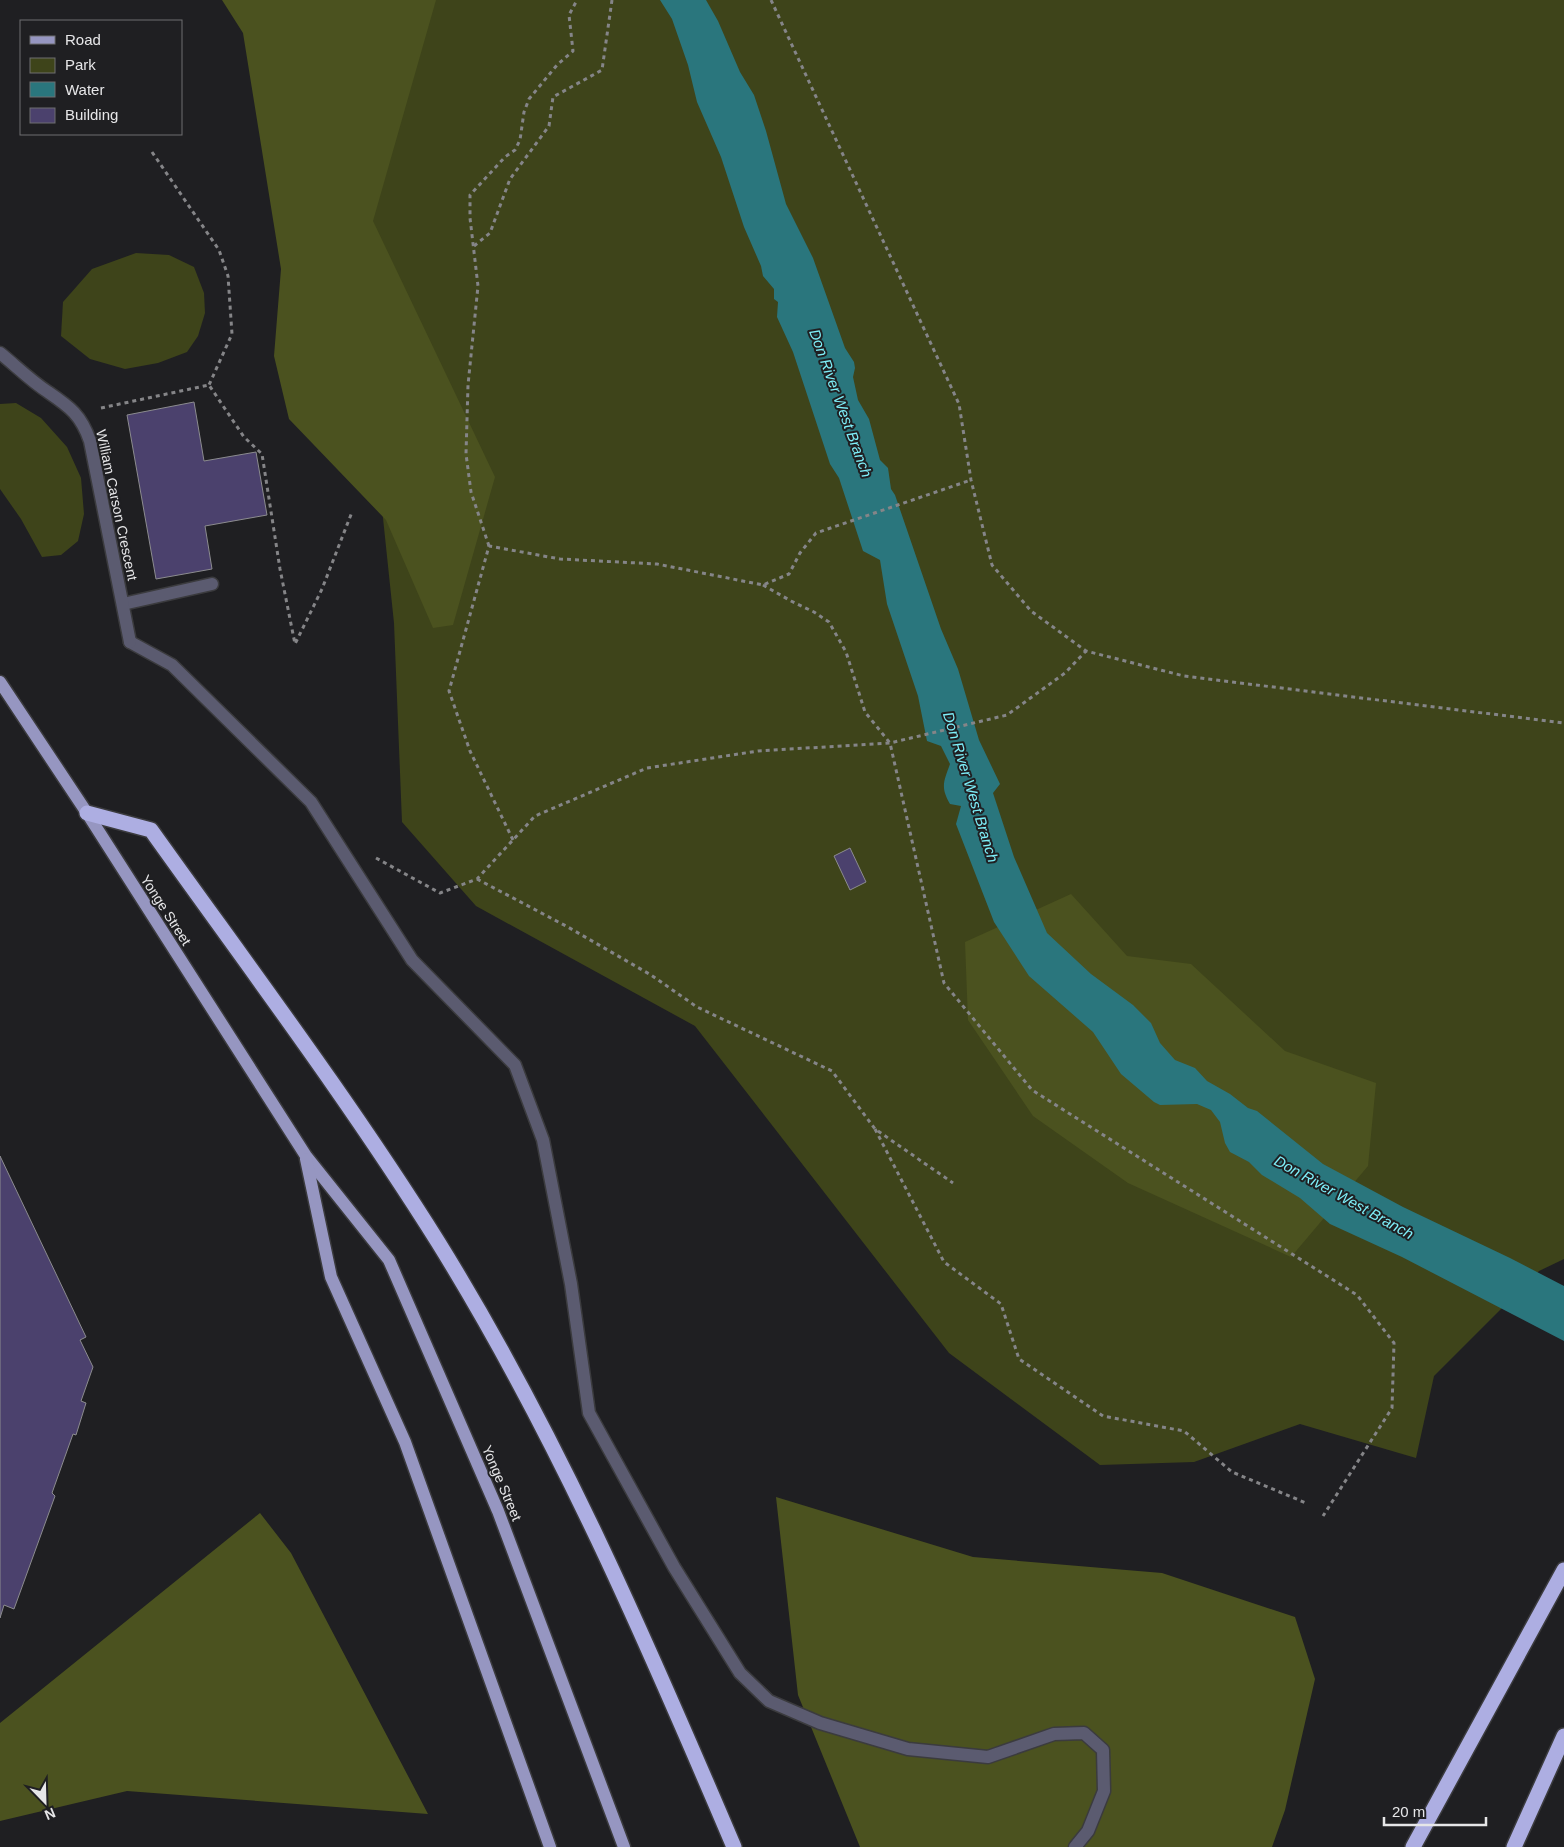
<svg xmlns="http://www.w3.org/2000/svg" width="1564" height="1847" viewBox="0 0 1564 1847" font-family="Arial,sans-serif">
<rect width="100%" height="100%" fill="#1f1f22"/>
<g fill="#3e441a">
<path d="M361,0H1564V1259L1539,1271L1434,1376L1416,1458L1300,1424L1194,1462L1100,1465L949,1353L695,1026L476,906L402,822L394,623L335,60Z"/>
<path d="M136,253L169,255L194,267L204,293L205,313L198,336L187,352L158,363L125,369L90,359L61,336L63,302L92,269Z"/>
<path d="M16,403L41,418L67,447L81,478L84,514L78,541L61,555L42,557L21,519L0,489V404Z"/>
</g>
<g fill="#4b521f">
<path d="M222,0H436L373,221L495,477L453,625L433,628L386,520L289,419L274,356L281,269L243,33Z"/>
<path d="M1071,894L1127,956L1191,964L1285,1051L1376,1083L1368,1166L1291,1257L1128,1183L1033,1116L968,1020L965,942Z"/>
<path d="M776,1497L973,1557L1162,1573L1295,1617L1315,1679L1285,1810L1272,1847H860L798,1695Z"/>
<path d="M260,1513L291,1553L428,1814L127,1791L0,1821V1723Z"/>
</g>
<path fill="#2a767d" d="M660,0H706L718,21L740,72L754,95L766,131L786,204L813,258L845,348L854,362L855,368L853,377L858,400L869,419L880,460L888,468L891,489L895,495L941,629L958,669L979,740L1000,784L993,793L1014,857L1047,933L1091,974L1133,1005L1151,1023L1160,1043L1175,1060L1195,1068L1207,1081L1230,1094L1248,1108L1257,1111L1323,1164L1403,1207L1510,1258L1564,1286V1341L1402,1257L1330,1224L1300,1198L1262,1175L1249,1162L1230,1152L1225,1143L1220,1122L1211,1110L1197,1104L1160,1105L1154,1102L1121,1074L1093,1032L1029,976L994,922L956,824L961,806L950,804C940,787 944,781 950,764L941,746L927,741L918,696L887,604L880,560L863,551L839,478L830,464L793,352L777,317L778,302L774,299V289L763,276L761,266L744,227L721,157L697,102L688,65L672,19Z"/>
<g fill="#4b416d" stroke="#8c8c8f">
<path d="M194,402L204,461L256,452L267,515L205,526L212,569L156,579L127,415Z"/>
<path d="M850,848L866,882L850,890L834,856Z"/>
<path d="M0,1156L86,1337L80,1340L93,1367L81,1401L86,1403L76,1435L73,1434L52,1493L55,1496L14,1609L4,1605L0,1618Z"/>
</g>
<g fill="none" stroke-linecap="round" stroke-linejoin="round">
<defs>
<g id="lane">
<path d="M123,604L212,584"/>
<path d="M130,642L172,665L311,802L412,960L515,1065L543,1140L571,1284L589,1413L674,1567L740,1673L769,1701L820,1723L908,1749L988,1757L1054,1734L1084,1733L1103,1750L1104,1791L1088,1831L1075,1847"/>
</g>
<path id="street" d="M0,353C16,366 31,381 48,392C70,407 81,415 90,441L130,642"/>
<g id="primary">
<path d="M0,682L87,813L306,1156L389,1260L498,1511L624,1847"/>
<path d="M306,1159L331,1277L405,1442L550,1847"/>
</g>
<g id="highway">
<path d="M87,813L151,830C248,966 349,1100 438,1242C557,1434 646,1640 734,1847"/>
<path d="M1413,1847L1564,1570"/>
<path d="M1514,1847L1564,1736"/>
</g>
</defs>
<use href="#lane" stroke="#3b3b3e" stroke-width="15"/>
<use href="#street" stroke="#3b3b3e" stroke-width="15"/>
<use href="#primary" stroke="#3b3b3e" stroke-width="15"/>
<use href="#highway" stroke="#3b3b3e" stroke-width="18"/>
<g stroke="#858588" stroke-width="3" stroke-dasharray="4 4" stroke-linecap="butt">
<path d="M771,0L959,404L971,480L992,565L1031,611L1086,651L1184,676L1564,723"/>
<path d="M152,152L219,250L228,276L232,334L209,385"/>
<path d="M474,246L490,233L510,179L549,126L553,97L602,70L612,0"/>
<path d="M101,408L209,385L244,437L262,454L280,569L295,644L322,589L352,512"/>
<path d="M489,546L471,492L466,454L468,385L478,286L470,218V195L505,157L515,150L520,140L524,112L529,99L557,65L573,51L569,15L577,0"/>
<path d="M763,585L791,601L814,612L829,622L846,652L865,712L890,743L944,983L1032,1090L1357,1295L1394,1343L1392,1408L1323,1516"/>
<path d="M513,840L470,751L449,691L489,546L560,559L657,564L763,585L789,574L800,553L816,533L971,480"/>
<path d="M376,858L440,893L477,879L535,816L647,768L758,751L890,743L1007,715L1065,673L1086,651"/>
<path d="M477,879L566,926L651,975L697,1007L832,1071L875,1129L953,1183"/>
<path d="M875,1129L944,1262L1001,1304L1019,1359L1103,1416L1184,1431L1232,1472L1306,1503"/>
</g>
<use href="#lane" stroke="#5b5b70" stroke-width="12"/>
<use href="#street" stroke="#5b5b70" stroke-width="12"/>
<use href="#primary" stroke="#9696c1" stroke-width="12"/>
<use href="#highway" stroke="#adaee2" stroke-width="15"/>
</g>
<g text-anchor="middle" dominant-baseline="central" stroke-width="4" stroke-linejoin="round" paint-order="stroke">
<g font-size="14" fill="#e6e6e8" stroke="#1f1f22">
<text transform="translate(117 505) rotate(78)">William Carson Crescent</text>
<text transform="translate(166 910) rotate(57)">Yonge Street</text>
<text transform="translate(502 1483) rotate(67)">Yonge Street</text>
</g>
<g font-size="15" font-style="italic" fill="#7eeff9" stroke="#1f1f22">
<text transform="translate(841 403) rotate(70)">Don River West Branch</text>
<text transform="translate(971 787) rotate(73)">Don River West Branch</text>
<text transform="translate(1344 1197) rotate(29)">Don River West Branch</text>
</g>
</g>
<rect x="20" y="20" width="162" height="115" fill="#1f1f22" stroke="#6f6f71"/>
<rect x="30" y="36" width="25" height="8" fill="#9696c1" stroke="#6f6f71"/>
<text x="65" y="45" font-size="15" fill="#e6e6e8">Road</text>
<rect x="30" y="58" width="25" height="15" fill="#3e441a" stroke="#6f6f71"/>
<text x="65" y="70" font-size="15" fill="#e6e6e8">Park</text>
<rect x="30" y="82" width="25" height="15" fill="#2a767d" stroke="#6f6f71"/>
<text x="65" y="95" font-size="15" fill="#e6e6e8">Water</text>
<rect x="30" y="108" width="25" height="15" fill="#4b416d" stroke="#6f6f71"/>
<text x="65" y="120" font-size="15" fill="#e6e6e8">Building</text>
<g transform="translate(45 1802) rotate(157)" stroke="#1f1f22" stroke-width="4" paint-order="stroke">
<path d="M0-4L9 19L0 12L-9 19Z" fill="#e6e6e8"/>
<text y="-8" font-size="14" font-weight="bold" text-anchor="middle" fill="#e6e6e8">N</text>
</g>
<path d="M1384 1817v8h102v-8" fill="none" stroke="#e6e6e8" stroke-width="2.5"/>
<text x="1392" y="1817" font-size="15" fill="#e6e6e8" stroke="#1f1f22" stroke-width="4" paint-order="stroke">20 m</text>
</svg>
